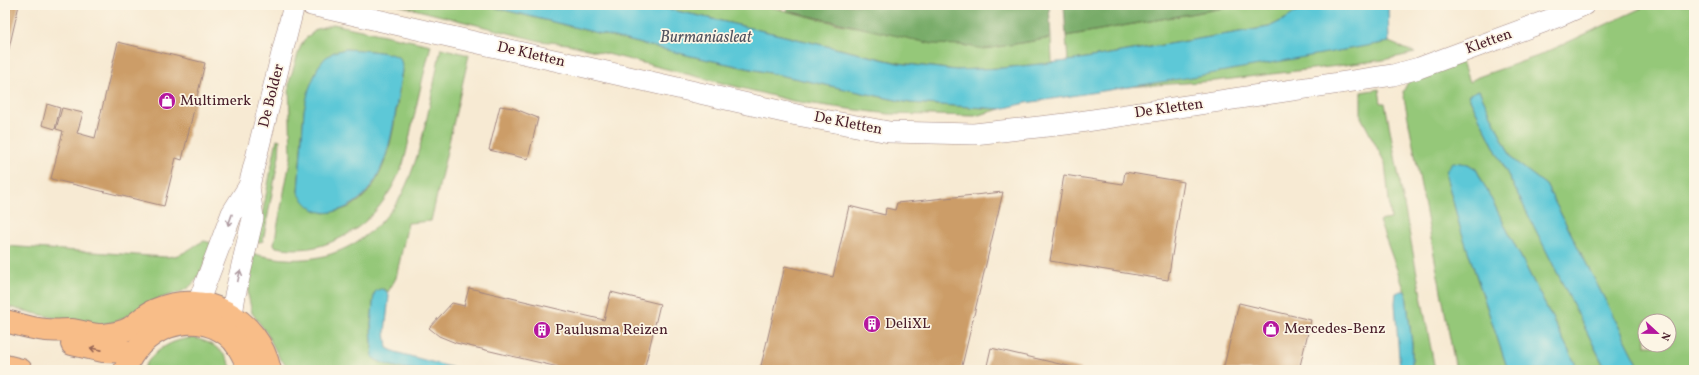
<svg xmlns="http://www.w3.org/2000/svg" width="1699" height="375" viewBox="0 0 1699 375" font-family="Vollkorn,serif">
<rect width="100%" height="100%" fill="#fcf5e5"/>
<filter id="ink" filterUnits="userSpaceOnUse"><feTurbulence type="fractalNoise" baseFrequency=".025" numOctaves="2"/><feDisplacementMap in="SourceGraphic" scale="8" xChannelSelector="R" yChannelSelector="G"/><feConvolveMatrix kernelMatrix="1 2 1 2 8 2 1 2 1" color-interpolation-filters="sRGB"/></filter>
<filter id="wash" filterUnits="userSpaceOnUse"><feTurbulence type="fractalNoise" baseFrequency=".012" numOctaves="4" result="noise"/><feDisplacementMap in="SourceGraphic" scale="16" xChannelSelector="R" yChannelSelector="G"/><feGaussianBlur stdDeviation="0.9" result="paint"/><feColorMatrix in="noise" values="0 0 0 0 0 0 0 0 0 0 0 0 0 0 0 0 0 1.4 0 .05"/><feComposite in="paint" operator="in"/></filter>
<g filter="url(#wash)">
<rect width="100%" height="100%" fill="#f7ead3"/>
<g fill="#95c879" stroke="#707452" fill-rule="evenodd">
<path d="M398,5H484L695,57L910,103L1001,109L975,116L889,114L849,109L793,101L568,44L540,41Z"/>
<path d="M648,5H762L839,24L985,49L1051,38L1052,63L1002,68L956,70L899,63L700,16Z"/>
<path d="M1240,5H1306L1287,18L1269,27L1068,61L1066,36Z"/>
<path d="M1648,5H1694V370H1641L1546,185L1512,159L1479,90L1468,95L1606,370H1577L1575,363L1476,169L1468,164L1446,176L1460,227L1508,370H1456L1403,92L1408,82L1420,76L1462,62L1469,82L1478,77L1538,56ZM1645,321H1669V345H1645Z"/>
<path d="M333,24L431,45C425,69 419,93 414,117C410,132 408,149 403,164C390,197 369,226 336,240C317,249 297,251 276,247L274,244L291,156L289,82L300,48L304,40L317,29ZM345,49C357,50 391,51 399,58C402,62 402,66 402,71C395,111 393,181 353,205C344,210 333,212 324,213L298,192L304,110Z"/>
<path d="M1389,42L1415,53L1383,60L1337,66L1215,81L1126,87Z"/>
<path d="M441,48L469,55L431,221L408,223L396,278L388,292L384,289L374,294L371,324L372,350L377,361L414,370H292L280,359L266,332L252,313L248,294L254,254C304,266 345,259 382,221C390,212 398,203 403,192C424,149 431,95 441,48Z"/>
<path d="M1379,89L1381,103H1385L1435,370H1412V344L1406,294L1379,221L1391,219L1385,163L1361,117V92Z"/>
<path d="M277,139L280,140L279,156L263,241L259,242L257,241Z"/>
<path d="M204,241L212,243C205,261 200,285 180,292C169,296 159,298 148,303C136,308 126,319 114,322C90,329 30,312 5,306V246L165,257C186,256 188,248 204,241Z"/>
<path d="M193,338C211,341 227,352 232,370H143C152,351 172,339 193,338Z"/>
</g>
<g fill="#78ac69" stroke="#61664a">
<path d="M787,5H1049L1051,38L985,49L961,45L933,44L787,11Z"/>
<path d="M1064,5H1240L1066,36Z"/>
</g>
<g fill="#5dc8d7" stroke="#547481">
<path d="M484,5H648L700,16L898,63L956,70L1002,68L1068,61L1269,27L1287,18L1306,5H1388L1389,42L1186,78L1026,103L1001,109L910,103L695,57Z"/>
<path d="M345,49C357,50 391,51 399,58C402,61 402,66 402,70C393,119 392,200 332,212C316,215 305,205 298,192L304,110L309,89L318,67L325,58L334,52Z"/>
<path d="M1479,90L1512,159L1546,185L1641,370H1606L1468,95Z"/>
<path d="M1453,162L1468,164L1476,169L1575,363L1577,370H1508L1460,227L1446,176L1447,169Z"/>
<path d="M380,289C385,289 387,291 389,296L385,332L387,348L395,352L461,370C436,370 395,373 373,358L371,324L374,294L376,291Z"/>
<path d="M1401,291H1405L1406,294L1412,344V370H1400L1395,303L1396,293Z"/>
</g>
<g id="blocks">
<g fill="#cc9d67">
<path d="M5,5H19L6,61H5Z"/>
<path d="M118,42L205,63L182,160L176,158L164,206L51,179L63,131L56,129L62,108L83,113L77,133L95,138Z"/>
<path d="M47,104L60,108L55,129L42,125Z"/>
<path d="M500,106L513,108L538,118L528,159L489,150Z"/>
<path d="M1125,172L1184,182L1168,280L1050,261L1064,175L1123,184Z"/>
<path d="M1003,192L961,370H760L785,266L833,277L849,206L885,215L886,208L895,210L897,203Z"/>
<path d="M469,288L604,320L611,292L660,304L644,370H571L456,343L439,336L429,328L452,303L464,306Z"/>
<path d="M1239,303L1311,320L1299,370H1223Z"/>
<path d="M991,348L1081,369V370H986Z"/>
</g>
</g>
</g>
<g filter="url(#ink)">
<use href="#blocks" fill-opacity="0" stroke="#a0847f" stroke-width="1"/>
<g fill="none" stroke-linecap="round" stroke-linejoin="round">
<defs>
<g id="street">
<path d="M311,5L797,115L889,132L974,134L1066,124L1393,75L1419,68L1557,17L1584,5"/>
<path d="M198,303L232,213L249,186L294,5"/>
<path d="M232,315L235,295L253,218L249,186"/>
</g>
<g id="primary">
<path d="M5,321C18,324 33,329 46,330C55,331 63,330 71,330C82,331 93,336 104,335C112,334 123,332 130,328C139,322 145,314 155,310C205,288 258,318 270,370"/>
<path d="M72,344L103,351L134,352"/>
<path d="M5,366L21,370"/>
<path d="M125,370C139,330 192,307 227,335C239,344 243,357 250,370"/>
</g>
</defs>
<use href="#street" stroke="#a0847f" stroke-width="22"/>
<use href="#primary" stroke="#a0847f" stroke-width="24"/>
<use href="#street" stroke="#fff" stroke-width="21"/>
<use href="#primary" stroke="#f8bd88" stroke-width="22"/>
</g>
<defs><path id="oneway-shaft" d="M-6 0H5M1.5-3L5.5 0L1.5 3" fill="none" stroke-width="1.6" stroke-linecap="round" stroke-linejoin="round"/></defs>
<g stroke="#ae9aa0">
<use href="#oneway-shaft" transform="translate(230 220) rotate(110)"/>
<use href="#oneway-shaft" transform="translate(239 276) rotate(-77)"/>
</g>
<use stroke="#986655" href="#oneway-shaft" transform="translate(96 349) rotate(-169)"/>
</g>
<defs>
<symbol id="shop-disc" viewBox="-11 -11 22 22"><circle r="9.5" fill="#b5179e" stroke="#fcf5e5"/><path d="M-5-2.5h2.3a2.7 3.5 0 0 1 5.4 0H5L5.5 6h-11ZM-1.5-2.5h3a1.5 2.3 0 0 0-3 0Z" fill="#fff"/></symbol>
<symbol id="building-disc" viewBox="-11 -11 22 22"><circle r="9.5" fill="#b5179e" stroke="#fcf5e5"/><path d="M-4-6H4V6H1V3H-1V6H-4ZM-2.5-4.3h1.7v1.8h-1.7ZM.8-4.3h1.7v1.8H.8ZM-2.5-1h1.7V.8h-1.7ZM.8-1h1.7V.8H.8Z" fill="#fff"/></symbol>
</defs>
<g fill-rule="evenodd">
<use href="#shop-disc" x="157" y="91" width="20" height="20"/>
<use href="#building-disc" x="862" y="314" width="20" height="20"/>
<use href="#shop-disc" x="1261" y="319" width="20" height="20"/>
<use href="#building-disc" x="532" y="320" width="20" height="20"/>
</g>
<g text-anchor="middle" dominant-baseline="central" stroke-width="3.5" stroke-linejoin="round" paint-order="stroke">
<g font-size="15" fill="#4a1f2b" stroke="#fcf5e5">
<text transform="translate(1489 42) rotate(-20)">Kletten</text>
<text transform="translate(531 55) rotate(13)">De Kletten</text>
<text transform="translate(272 96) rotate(-76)">De Bolder</text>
<text transform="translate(1169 109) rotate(-8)">De Kletten</text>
<text transform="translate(848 124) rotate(11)">De Kletten</text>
</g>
<g font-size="15" fill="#4a1f2b" stroke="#fcf5e5" text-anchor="start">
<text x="180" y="101">Multimerk</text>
<text x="885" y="324">DeliXL</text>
<text x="1284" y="329">Mercedes-Benz</text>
<text x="555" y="330">Paulusma Reizen</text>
</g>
<g font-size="16" font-style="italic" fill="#50525f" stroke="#fcf5e5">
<text x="706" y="38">Burmaniasleat</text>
</g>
</g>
<rect width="1699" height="375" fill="none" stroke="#fcf5e5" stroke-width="20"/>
<g transform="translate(1657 333) rotate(112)"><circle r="19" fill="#fcf5e5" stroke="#b59f9b"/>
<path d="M0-3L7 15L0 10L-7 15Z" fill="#b5179e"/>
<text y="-6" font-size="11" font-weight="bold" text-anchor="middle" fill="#4a1f2b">N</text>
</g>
</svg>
